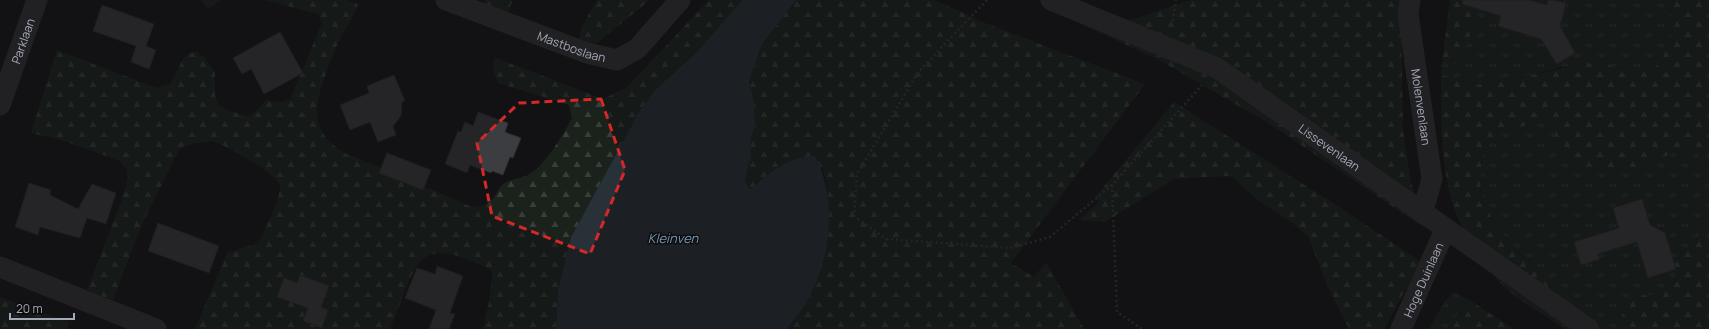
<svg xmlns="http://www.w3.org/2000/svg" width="1709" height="329" viewBox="0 0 1709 329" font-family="Manrope,sans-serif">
<defs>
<pattern id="grass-tufts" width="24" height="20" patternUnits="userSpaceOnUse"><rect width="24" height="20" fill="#1a221b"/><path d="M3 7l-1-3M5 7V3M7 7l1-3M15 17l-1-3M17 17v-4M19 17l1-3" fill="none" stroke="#383f3a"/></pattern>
<pattern id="forest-firs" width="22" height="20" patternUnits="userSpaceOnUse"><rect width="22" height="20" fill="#1a221b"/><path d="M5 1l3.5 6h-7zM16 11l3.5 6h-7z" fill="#383f3a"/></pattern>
</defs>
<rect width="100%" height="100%" fill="#121214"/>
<g fill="url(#grass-tufts)">
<path d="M1482,0H1651L1662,3L1671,10L1675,23L1670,39L1656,68L1649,72H1636L1605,64L1560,67L1537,74L1474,85L1441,74L1442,61L1456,59Z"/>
<path d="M1547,121L1647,168C1657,160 1684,143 1697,152L1706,168L1709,167V222L1690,247L1669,262L1678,279C1662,294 1658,298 1635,294L1617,329H1565L1537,311L1551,292C1552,275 1532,266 1522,256C1506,239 1486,215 1481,192C1480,186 1481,180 1481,174C1481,161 1483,144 1494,135C1500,130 1537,124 1547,121Z"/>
<path d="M1453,292L1468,299L1448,329H1429L1445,301Z"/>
</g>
<g fill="url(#forest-firs)">
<path d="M202,0H221L208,9Z"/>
<path d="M264,0H347L358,4C355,16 347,26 341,37C335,49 330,61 326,74C313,108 310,132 345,153L470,206C481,208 490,204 496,194C499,190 499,187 503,184C510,179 518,179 526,176C544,168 563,135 572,118L569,105L498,83L493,71L494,57L603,99L627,87L709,0H742L697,52L655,90L639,112L571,237L558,290L556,329H483L489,302L492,274L491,270C411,230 418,266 390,329H195L227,253L258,243C264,233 281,196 280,186C278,175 226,145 214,142C207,140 184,144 179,150L142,224L113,300L87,290L122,199L128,177L127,170L120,161L64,141L31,133L57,50L157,88L170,84L183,59L190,53L197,52L205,58L215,73V95L218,104L225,109L246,116L252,115L266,100L279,102L290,99L322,23L318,14Z"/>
<path d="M485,0H513L506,16L483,6Z"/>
<path d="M597,0H650L592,47L579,42L581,28Z"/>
<path d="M796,0H935L983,22L1145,84L1011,263L1034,277L1046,262L1084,329H787L814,290L828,237L829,215L826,181L822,168L778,167L751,189L747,186L745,180L751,155L750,141L755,126L754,101L749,81L762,44Z"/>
<path d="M1190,0H1405L1401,24L1403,129L1411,182L1423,227L1265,121L1157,59L1085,26L1137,18Z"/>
<path d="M1450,0H1482L1463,55L1456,59L1442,61Z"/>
<path d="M1651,0H1709V167L1706,168L1697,152C1684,143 1657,160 1647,168L1571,166L1547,121C1509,131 1481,126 1481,174C1481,180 1480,186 1481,192C1486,215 1506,239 1522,256C1533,266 1552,275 1551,292L1537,311C1529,306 1521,301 1514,295C1489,276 1461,232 1452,202C1440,161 1441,116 1441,74L1474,85L1537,74L1585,63L1605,64L1636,72L1654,70L1670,39L1675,24L1671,10L1662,3Z"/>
<path d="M1174,102L1344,210L1421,262L1384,329H1349L1327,285L1308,236L1287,219L1260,202L1231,176L1174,179L1105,222L1079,220L1099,202L1096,196Z"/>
<path d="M1709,222V329H1617L1631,296L1635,294C1658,298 1662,294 1678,279L1669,262L1690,247Z"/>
<path d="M0,297L69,322L67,329H0Z"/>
<path d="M1468,299L1514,329H1448Z"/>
</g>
<path fill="#283138" d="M742,0H796L762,44L749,81L754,101L755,126L750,141L751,155L745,180L747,186L751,189C769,173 790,155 815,156C836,196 832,249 813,290C807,304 796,317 787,329H556L558,290L571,237L639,112L655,90L697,52Z"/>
<g fill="#3c3d41" stroke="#2c2c30">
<path d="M1463,0H1528L1547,5L1548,0H1552L1566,3L1560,26L1575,53L1557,64L1541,39L1498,26L1501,16L1462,4Z"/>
<path d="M102,5L154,24L146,46L156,50L149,69L131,62L136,46L93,31Z"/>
<path d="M280,32L303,73L264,94L251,69L242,74L233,58Z"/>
<path d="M394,75L405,101L402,102L401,116L393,126L396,135L378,142L370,122L350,130L340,105L369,93L367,86Z"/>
<path d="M478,112L508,123L505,132L521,138L513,158L510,157L503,175L492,171L491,173L470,165L467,173L445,164L458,131L461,132L465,122L473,126Z"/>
<path d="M387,153L431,170L423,190L379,173Z"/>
<path d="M29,183L51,190L50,195L78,209L92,184L116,193L106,224L87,218L80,238L40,227L38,235L15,227Z"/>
<path d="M1642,199L1650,225L1665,233L1676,269L1648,278L1637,242L1598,254L1600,259L1581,265L1574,242L1619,228L1613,208Z"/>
<path d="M158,223L219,246L209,273L148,251Z"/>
<path d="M437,266L463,276L450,313L455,314L449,329H429L436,310L405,298L417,268L435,274Z"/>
<path d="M300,275L329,286L321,307L328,310L322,328L303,321L308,308L277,297L284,278L297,283Z"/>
</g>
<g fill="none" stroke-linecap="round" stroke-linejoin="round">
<g stroke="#393b40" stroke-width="2.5" stroke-dasharray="2 3" stroke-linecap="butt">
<path d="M987,0L919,71L857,174L854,216L886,239L1010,248L1050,237L1112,185L1202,85"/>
<path d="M1172,26L1176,0"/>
<path d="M1112,185L1117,312L1142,329"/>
</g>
<g stroke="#333439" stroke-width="21">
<path id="s1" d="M446,0L587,53L617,60L637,49L680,0"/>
<path id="s2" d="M1051,0L1217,68L1589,329"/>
<path id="s3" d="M1410,0L1408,14L1432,179L1422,213"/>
<path id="s4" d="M0,105L37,0"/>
<path d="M0,267L156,329"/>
<path id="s5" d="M1401,329L1445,230"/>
</g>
</g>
<path d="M0 0H1709V329H0ZM601,99L625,170L590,254L492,216L477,143L519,103Z" fill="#121214" fill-opacity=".55" fill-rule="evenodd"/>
<path fill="none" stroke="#d62828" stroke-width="3" stroke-dasharray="8 5" stroke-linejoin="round" d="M601,99L625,170L590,254L492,216L477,143L519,103Z"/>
<g text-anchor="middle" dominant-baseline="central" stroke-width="3" stroke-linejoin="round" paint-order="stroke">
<g font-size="12" fill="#a3a9b5" stroke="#0d0d0f">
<text stroke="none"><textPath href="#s4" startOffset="68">Parklaan</textPath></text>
<text stroke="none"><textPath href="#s1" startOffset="134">Mastboslaan</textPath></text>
<text stroke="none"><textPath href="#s3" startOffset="108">Molenvenlaan</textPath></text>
<text stroke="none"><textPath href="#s2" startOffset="317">Lissevenlaan</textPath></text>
<text stroke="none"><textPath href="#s5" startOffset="54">Hoge Duinlaan</textPath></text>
</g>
<g font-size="13" font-style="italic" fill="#7897b2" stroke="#0d0d0f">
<text x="673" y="238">Kleinven</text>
</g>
</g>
<path d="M10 313v6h64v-6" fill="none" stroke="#a3a9b5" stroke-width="2"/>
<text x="16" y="313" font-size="12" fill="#a3a9b5" stroke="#0d0d0f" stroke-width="3" paint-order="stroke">20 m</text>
</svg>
